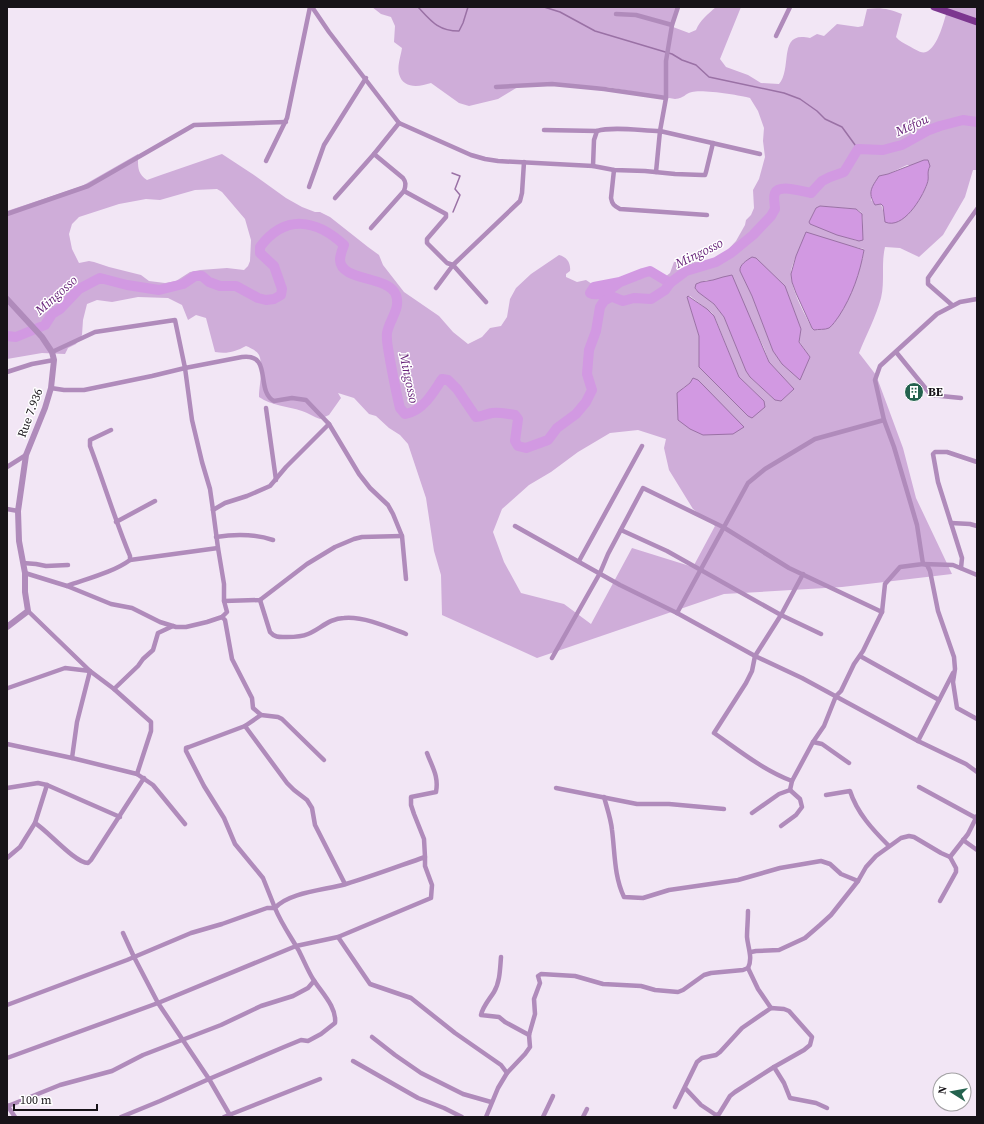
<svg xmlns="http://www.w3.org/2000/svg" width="984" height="1124" viewBox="0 0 984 1124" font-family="'Source Serif 4',serif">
<rect width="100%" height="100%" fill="#f2e6f5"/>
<path fill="#cfadd9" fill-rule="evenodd" d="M372,7H680L676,17L673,27L689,33L696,30C700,20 708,14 716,7H741L720,59L726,67L748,75L761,83L779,84C793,68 777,30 810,38L817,34L824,36L837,24L858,27L863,26L867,9C881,7 889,9 902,14L896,37C899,41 904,43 909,46C913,48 921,54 926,52C938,48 945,18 948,7H977V170H973L965,197L943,235L919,257L900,248L885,247C881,264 885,281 881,298C876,317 866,335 859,353L876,375L903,448L916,498L952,574L842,587L724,594L537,658L442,615L441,575L434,551L426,498L408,444L400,435L389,428L376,416L369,414L354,398L338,393L341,398L329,415L320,419C314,417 308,413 302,411C287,406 272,406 259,397C259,385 264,367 259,355C257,351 251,348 246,346C235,352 227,354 215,352L206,318L196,315L188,320L182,305L168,298L138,297L112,302L97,300L87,304L83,320L82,335L76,344L68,348L65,354L42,353L7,359V211L82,186L138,154C138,167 137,173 147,180L161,175L222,154L254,175L286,198L302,207L315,212H320L330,217L368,247L379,255L383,265L404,292L439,316L453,332L468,344L482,337L490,328L501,326L507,317L510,299L516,288L531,274L559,255C567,257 571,263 570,271L566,274V277L577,282L586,280L592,284L609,282L647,269L657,272L665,277L670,273L674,262L689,261L704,263L723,255L736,241L745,225L746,220L751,215L754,208L753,190L759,179L765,157L763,141L764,128L758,111L750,98C740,95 701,89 692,92C684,94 685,98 675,99L607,87L521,85L498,99L469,106L459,103L431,83C419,87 403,89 399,74C397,66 401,55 402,48L394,42L395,26L391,17L381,14ZM907,165L930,167C926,173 929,178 927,185C921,199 912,211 900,220L884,219V214L881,204L876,205L871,200V194L879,176L888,174ZM217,189L222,192L245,219L251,240L250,261L248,266L244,270L227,268L200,270L190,272L176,281L165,283L149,281L141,275L109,267L94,262L89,261L79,263L72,249L69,234L72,224L79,217L119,204L146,199L160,200L195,190ZM820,206L856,209L861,212C865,222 862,232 857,241L810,224L809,222L816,208ZM846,245L864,249V252L858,275L844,307L834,323L824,329L814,330L812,328C804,313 790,288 791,271C792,266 794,261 796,256ZM754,257L785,286L801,329L799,341L810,357L800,379L782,364L773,351L752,296L740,271ZM707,280H713L743,304L764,348L769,362L794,389L781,401L775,400L750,377L746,371L724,317L714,304L696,290L695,288L698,283ZM690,296L712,313L716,320L739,377L764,401L748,416L699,367V336L687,297ZM693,379L690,429L683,388L690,383ZM638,430L666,439L664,448L669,470L693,509L715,526L693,567L632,548L591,624L564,604L521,593L504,562L493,532L502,509L529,485L551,472L578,452L610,433Z"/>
<g fill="#d299e2" stroke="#9a71a5">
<path d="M924,160H928L930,166C926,174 930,176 927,184C922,198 903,230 885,222L883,206L881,204L875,205C867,192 872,187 879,176L888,174Z"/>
<path d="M820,206L856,209L862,214L863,240L859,241L837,235L810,224L809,222L816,208Z"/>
<path d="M806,232L864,250C860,273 852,296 839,316C836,320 833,325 829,328C825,330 818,329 814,330L812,328L796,293L792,282L791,274L796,256Z"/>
<path d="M752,257L756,258L785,286L801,329L799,342L810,357L800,380L782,364L773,351L752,296L740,271C739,265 747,260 752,257Z"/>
<path d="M732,275L769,362L794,389L781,401L775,400L750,377L746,371L724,317L714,304L698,292L695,288L696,284L701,282L713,280L723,277Z"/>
<path d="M688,296L707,309L714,316L739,377L764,401L765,407L752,418L748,416L699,367V336L687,297Z"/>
<path d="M693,378L698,380L704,386L744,427L733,434L703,435L690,429L678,420L677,393L690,383Z"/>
</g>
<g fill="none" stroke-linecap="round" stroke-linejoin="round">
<g stroke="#9a71a5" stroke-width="1.5">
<path d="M418,7C431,21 438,31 459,31L463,23L468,7"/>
<path d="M544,7L560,12L595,31L672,54L682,60L696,65L709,77L784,93L800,99L817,111L825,119L842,127L858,149"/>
<path d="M452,173L460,176L455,189L460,195L453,212"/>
</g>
<g stroke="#d299e2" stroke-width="10">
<path d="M620,282C612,288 600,298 590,293L594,287L620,282L643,273L650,271L670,283"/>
<path d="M7,336L16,337L45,325L52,314L60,309L79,289L100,278L127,285L159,290L183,284L195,276H202L209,282L220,286H236L258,298L266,300L274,299L281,295L282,289L274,266L260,253V247C285,214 316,219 344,245C342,250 340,255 340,260C341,282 388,275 396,295C401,309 389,320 387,333C386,342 389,352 390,360C393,376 396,392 400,408L405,414C422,412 434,392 442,379L448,380L457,389L476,417C481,417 486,414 492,413C500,412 507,414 515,415L518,419L515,441L518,446L526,448L548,440L557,428L576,414L586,402L592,390L587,374L589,350L596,331L600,307L604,301L609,298L613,297L623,301L634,298L651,299L665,290L670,283L686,271L716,262L731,253L753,235L771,216L775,209C775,204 773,198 775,193C779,184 802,191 811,193L822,181L830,177L844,172L858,149L883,150L894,147L902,145L929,130L940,126L963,120L977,122"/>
</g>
<g stroke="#b08bbb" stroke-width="4.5">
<path d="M312,7L329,32L399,123L471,155L485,159L498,161L593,166L614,170L645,171L675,174L702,175H705L706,172L713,143"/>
<path d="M616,14L636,15L672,25"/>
<path d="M776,36L790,7"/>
<path d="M496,87L552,84L604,89L666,98"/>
<path d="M544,130L597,131"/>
<path d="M266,161L287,118L310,7"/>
<path d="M593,166L594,140L597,131C613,126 643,131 660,131L666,98V61L672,25L678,7"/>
<path d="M614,170L611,198C612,204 614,206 620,209L707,215"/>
<path d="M656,172L660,131L760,154"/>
<path d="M309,187L324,145L366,78"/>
<path d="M404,191L446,214V217L427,239V243L447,263L453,265L486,302"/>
<path d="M335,198L374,154L399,123"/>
<path d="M7,214L88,186L194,125L286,122"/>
<path d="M371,228L404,191C406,185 406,182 403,178L374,154"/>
<path d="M436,288L453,265L520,201L522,193L524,162"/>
<path d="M952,305L928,284V278L977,209"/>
<path d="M52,352L95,332L175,320L185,368L242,357C273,353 255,391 274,401L292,398L306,400L329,424L359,474L370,488L388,505L393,514L402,536L406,579"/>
<path d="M896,352L931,395L961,398"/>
<path d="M7,372L32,364L54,360"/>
<path d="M266,408L276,480"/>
<path d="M7,467L26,455"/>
<path d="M7,509L18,511"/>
<path d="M213,510L225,503L247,496L270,486L286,467L329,424"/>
<path d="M116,522L155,501"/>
<path d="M951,523L970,524L977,526"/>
<path d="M515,526L620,585L677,613L755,656L802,678L918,741L966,764L977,772"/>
<path d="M621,530L667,551L781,615L821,634"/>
<path d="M216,537C235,534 255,534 273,540"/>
<path d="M130,560L218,548"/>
<path d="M579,561L642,446"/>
<path d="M23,563L36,564L46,566L68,565"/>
<path d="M961,568L962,558L938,482L933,454L935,452H947L977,462"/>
<path d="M25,573L67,586L111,604L132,608L160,622L176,627H186L207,622L222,617L227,612L224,601V584L218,548L213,510L210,489L202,462L192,420L185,368L152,376L84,390H64L51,388"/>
<path d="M803,574L781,615L755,656L752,671L746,683L714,733C740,751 763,770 792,781L813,742L824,726L836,696L841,691L854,664L863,651L882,612L885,584L900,567L923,564L917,525L894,447L884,420L875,380L880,366L937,314L960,302L977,299"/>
<path d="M977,575L953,565L923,564L927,565L930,571L938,611L954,657L955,669L953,682L957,708L977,719"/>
<path d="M67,586C86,579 114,572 130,560V556C115,520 104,483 90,446V440L111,430"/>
<path d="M260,600L270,632C275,638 280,637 287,637C294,637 301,637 308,634C320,629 330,618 344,618C363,616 388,627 406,634"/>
<path d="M224,601L260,600L307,564L335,547L354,539L362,537L402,536"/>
<path d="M28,611L90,671L114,689L151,722V731L137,774"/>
<path d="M677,613L748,483L765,469L815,439L884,420"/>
<path d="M860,656L939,700"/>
<path d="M552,658L600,573L608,554L643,488L723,527L789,568L882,612"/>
<path d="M8,688L65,668L90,671L77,722L72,758"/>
<path d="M114,689L138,666L143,659L153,650L158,633L173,626"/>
<path d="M261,715L278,717L282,719L324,760"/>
<path d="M245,726L287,783L294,790L307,800L312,808L315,825L345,884"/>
<path d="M918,741L953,673"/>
<path d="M813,742L822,744L849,763"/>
<path d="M7,744L72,758L137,774L153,785L185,824"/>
<path d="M47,785L35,823C48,831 75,863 88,863L91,860L144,778"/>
<path d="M919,787L976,818"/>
<path d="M7,788L38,783L47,785L120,817"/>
<path d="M556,788L637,804H669L724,809"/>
<path d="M826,795L850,791C857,813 873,830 889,846"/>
<path d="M604,797C607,808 611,819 612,830C615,853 614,876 624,897L643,898L669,890L738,880L780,868L821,861L830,864L841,874L858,881"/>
<path d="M752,813L779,794L790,790L792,781"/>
<path d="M781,826L796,815L802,807L800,799L790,790"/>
<path d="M963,840L977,850"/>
<path d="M425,857L424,839L414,814L411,805V797L436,792C439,776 432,767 427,753"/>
<path d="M7,858L20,847L35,823"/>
<path d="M940,901L956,872V868L950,857"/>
<path d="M338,937L370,984L411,998L455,1033L501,1065L507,1073"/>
<path d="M751,952L756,951L779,950L805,938L820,925L831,915L858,881L866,867L876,856L901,838L909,836L914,837L941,853L950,857L968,834L977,816"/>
<path d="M501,957C500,969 500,982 494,992C489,1000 483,1006 481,1015L499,1017L505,1022L529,1035"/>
<path d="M748,968L758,989L771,1008"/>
<path d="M7,1005L127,960L191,933L222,924L267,908H275L263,878L235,844L224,818L204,786L186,751V748L189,747L245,726L261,715L253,708L252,698L232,659L225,620L222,617"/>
<path d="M372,1037L395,1055L421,1073L463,1094L491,1102"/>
<path d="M7,1058L158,1003L296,946L338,937L431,898L432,885L425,866V857C399,866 373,876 346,884C326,890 289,892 275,908C281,923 291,937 299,951C304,961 308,971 313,979C321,992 337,1007 335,1023L321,1034L308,1041L301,1040L284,1047L209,1079L231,1117"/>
<path d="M353,1061L418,1098L444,1108L462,1117"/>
<path d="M774,1067L784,1083L790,1098L816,1103L827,1108"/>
<path d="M7,1105L15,1117"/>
<path d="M8,1106L60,1085L112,1071L143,1055L221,1025L261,1006L293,996L308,988L314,981"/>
<path d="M675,1107L697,1062L702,1058L716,1055L720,1052L742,1028L771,1008L784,1009L789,1011L812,1037L810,1045L804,1050L774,1067L735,1092L730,1096L719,1114L716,1115L701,1105L685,1088"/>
<path d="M121,1117L160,1101L209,1079L158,1003L134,957L123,933"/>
<path d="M224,1117L320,1079"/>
<path d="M486,1117L498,1088L507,1073L525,1054L530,1047L529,1035L535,1014L534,999L540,983L538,976L541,974L575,976L603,984L641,986L655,990L678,992L683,990L704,975L711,973L743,970L748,968C753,958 748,948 747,937C747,929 748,920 748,911"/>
<path d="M543,1117L553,1096"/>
<path d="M583,1117L587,1109"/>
</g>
<path stroke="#b08bbb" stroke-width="6" d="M7,299L42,337L52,352L54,360L51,388L45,408L26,455L18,511L19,541L25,573V592L28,611L7,627"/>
<path stroke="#7c368f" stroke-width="7" d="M934,7L977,22"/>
</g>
<defs>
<symbol id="building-disc" viewBox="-11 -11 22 22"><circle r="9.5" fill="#24624e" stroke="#fff"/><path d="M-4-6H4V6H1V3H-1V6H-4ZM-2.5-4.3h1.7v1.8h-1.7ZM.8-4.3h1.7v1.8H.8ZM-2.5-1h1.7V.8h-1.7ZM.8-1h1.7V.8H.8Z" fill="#fff"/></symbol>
</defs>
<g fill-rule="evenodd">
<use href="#building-disc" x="903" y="381" width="22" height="22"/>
</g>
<g text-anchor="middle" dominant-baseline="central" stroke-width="3" stroke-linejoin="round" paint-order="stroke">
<g font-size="12" font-weight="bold" fill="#171318" stroke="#fff" text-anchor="start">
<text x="928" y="392">BE</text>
</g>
<g font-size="12" fill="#171318" stroke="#fff">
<text transform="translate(30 413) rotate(-70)">Rue 7.936</text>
</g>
<g font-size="13" font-style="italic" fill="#68247a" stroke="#fff">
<text transform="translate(912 125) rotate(-24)">Méfou</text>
<text transform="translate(699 253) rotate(-26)">Mingosso</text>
<text transform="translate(56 295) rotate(-42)">Mingosso</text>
<text transform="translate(409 378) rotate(78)">Mingosso</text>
</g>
</g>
<rect width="984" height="1124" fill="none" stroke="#171318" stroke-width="16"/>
<g transform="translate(952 1092) rotate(281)"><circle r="19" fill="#ffffff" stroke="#a2a1a3"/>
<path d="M0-3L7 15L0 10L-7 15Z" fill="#24624e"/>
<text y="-6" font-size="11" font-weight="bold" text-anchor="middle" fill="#171318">N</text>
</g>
<path d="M14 1104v6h83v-6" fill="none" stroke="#171318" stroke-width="2"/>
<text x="20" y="1104" font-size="12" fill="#171318" stroke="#ffffff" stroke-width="3" paint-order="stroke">100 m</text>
</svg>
